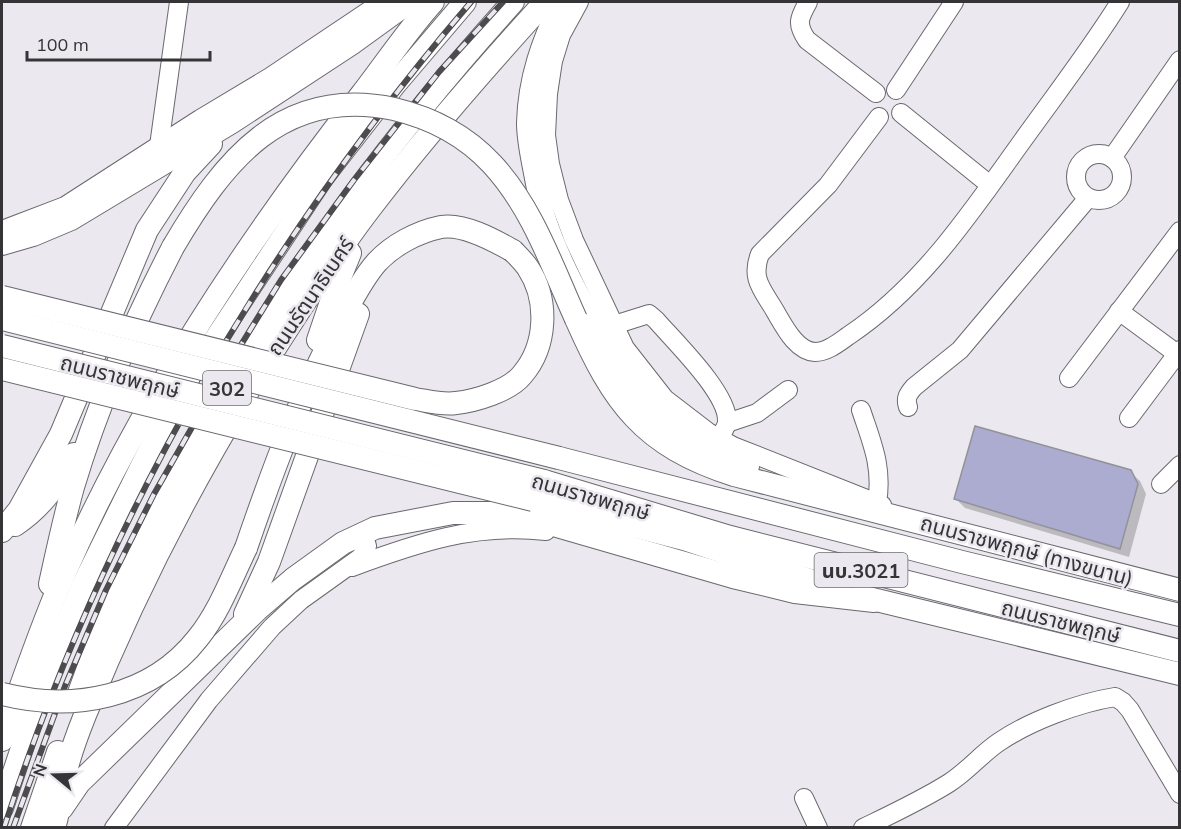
<svg xmlns="http://www.w3.org/2000/svg" width="1181" height="829" viewBox="0 0 1181 829" font-family="Mulish,'Noto Sans Thai',sans-serif">
<rect width="100%" height="100%" fill="#ebe8ef"/>
<path fill="#0003" d="M1130,472L1140,481L1146,494L1129,557L965,508L955,498Z"/>
<path fill="#acacd1" stroke="#92929a" stroke-width="1.5" d="M975,426L1131,470L1138,484L1120,549L954,499Z"/>
<g fill="none" stroke-linecap="round" stroke-linejoin="round">
<defs>
<g id="minor">
<path d="M579,2L561,35L553,61L548,94L546,135L550,164L559,200L574,240L625,348L665,399L708,432L733,446L882,505"/>
<path d="M808,2C799,18 796,24 807,40L876,93"/>
<path d="M896,90L954,2"/>
<path d="M901,113L990,185"/>
<path d="M879,117L828,185L760,254C750,279 763,290 775,311C784,326 796,351 815,352C827,352 838,343 848,336C923,286 971,212 1023,140C1056,94 1090,50 1120,2"/>
<path d="M159,146L179,2"/>
<circle cx="1099" cy="177" r="23"/>
<path d="M1112,158L1180,60"/>
<path d="M2,230L65,206L200,119L270,77L382,2"/>
<path d="M1119,311L1180,356"/>
<path d="M614,325L649,314L656,320C674,341 728,393 727,421C727,427 722,433 719,438"/>
<path d="M1069,378L1180,231"/>
<path d="M908,407C905,398 908,394 914,387L960,350L1088,198"/>
<path d="M861,410C872,443 883,467 877,503"/>
<path d="M1129,418L1180,350"/>
<path d="M727,423L757,413L788,390"/>
<path d="M1161,484L1180,465"/>
<path d="M352,567C417,543 475,523 546,531"/>
<path d="M804,798L818,828"/>
<path d="M114,828L209,700L272,627L301,600L361,557L367,546L363,534"/>
<path d="M863,828C892,814 922,800 949,783C968,771 981,754 999,742C1030,721 1078,703 1115,697L1123,702L1130,710L1180,794"/>
</g>
<g id="major">
<path d="M562,2C543,40 529,79 528,123C528,140 532,157 535,173C538,188 540,203 544,217C556,254 574,288 592,321C609,352 628,386 654,411C680,436 715,453 748,466"/>
<path d="M2,244L33,235L71,219L232,122L351,44L409,2"/>
<path d="M576,319C613,403 643,446 734,475L1180,590"/>
<path d="M318,340L335,290L350,253"/>
<path d="M559,458L962,562L1180,615"/>
<path d="M544,481L730,537L1180,651"/>
<path d="M533,500L684,539L825,585"/>
<path d="M15,525C42,507 59,483 74,454"/>
<path d="M2,531L19,510L61,434L147,230L185,172L211,144"/>
<path d="M246,548C273,469 301,393 341,320C352,300 362,279 377,262C393,245 417,232 441,227C463,223 494,240 513,251"/>
<path d="M50,584C57,552 64,519 73,487C98,403 133,324 173,247"/>
<path d="M860,596L1180,674"/>
<path d="M245,614L269,562L358,314"/>
<path d="M79,693C130,549 206,415 291,288C312,258 331,227 352,198C402,130 457,64 513,2"/>
<path d="M2,740C21,686 39,632 62,579C137,407 246,242 361,95C385,64 407,31 433,2"/>
<path d="M2,808L49,667L82,587L158,433L201,361L322,178L396,83L465,2"/>
<path d="M62,808L79,783L257,610L293,579L343,543L375,528L453,513H495L536,520L733,577L795,592L874,601"/>
<path d="M32,828L58,752"/>
<path d="M54,828C59,812 61,796 64,780C68,759 77,735 85,715C139,581 207,452 286,331C313,289 341,246 372,206C426,135 485,68 545,2"/>
</g>
</defs>
<use href="#minor" stroke="#6b686f" stroke-width="20"/>
<use href="#major" stroke="#6b686f" stroke-width="24"/>
<use href="#minor" stroke="#fff" stroke-width="18"/>
<use href="#major" stroke="#fff" stroke-width="22"/>
<defs>
<g id="rail">
<path d="M4,828C102,525 264,243 471,2"/>
<path d="M13,828L65,686L106,590L154,494L215,387L281,280L354,180L439,72L503,2"/>
</g>
</defs>
<use href="#rail" stroke="#4c4b4e" stroke-width="6"/>
<use href="#rail" stroke="#ebe8ef" stroke-width="4" stroke-dasharray="11" stroke-linecap="butt"/>
<defs>
<g id="major-bridge">
<path d="M173,247C223,162 282,85 394,109C432,118 465,135 492,164C532,207 552,266 576,319"/>
<path d="M2,297L415,399C428,401 442,405 456,403C475,401 509,391 522,375C547,346 549,300 528,268C524,262 518,256 513,251"/>
<path d="M2,319L559,458"/>
<path d="M2,346L544,481"/>
<path d="M2,369L533,500"/>
<path d="M2,694C73,712 151,698 198,638C219,612 232,577 246,548"/>
</g>
</defs>
<use href="#major-bridge" stroke="#6b686f" stroke-width="24" stroke-linecap="butt"/>
<use href="#major-bridge" stroke="#fff" stroke-width="22"/>
</g>
<g text-anchor="middle" dominant-baseline="central" stroke-width="5" stroke-linejoin="round" paint-order="stroke">
<g fill="#ebe8ef" stroke="#6c6a6e" stroke-width="1.5">
<rect x="203" y="371" width="48" height="34" rx="4.5"/>
<rect x="814.5" y="553" width="93" height="34" rx="4.5"/>
</g>
<g font-size="20" font-weight="bold" fill="#353437">
<text x="227" y="388">302</text>
<text x="861" y="570">นบ.3021</text>
</g>
<g font-size="21" fill="#353437" stroke="#ebe8ef">
<text transform="translate(310 296) rotate(-56)">ถนนรัตนาธิเบศร์</text>
<text transform="translate(120 376) rotate(14)">ถนนราชพฤกษ์</text>
<text transform="translate(591 496) rotate(16)">ถนนราชพฤกษ์</text>
<text transform="translate(1027 550) rotate(15)">ถนนราชพฤกษ์ (ทางขนาน)</text>
<text transform="translate(1061 621) rotate(14)">ถนนราชพฤกษ์</text>
</g>
</g>
<rect width="1181" height="829" fill="none" stroke="#353437" stroke-width="6"/>
<g transform="translate(54 775) rotate(289)" stroke="#ebe8ef" stroke-width="4.5" paint-order="stroke">
<path d="M0-4.5L10 22L0 15L-10 22Z" fill="#353437"/>
<text y="-9" font-size="16" font-weight="bold" text-anchor="middle" fill="#353437">N</text>
</g>
<path d="M27 51v9h183v-9" fill="none" stroke="#353437" stroke-width="3"/>
<text x="36" y="51" font-size="18" fill="#353437" stroke="#ebe8ef" stroke-width="4.5" paint-order="stroke">100 m</text>
</svg>
